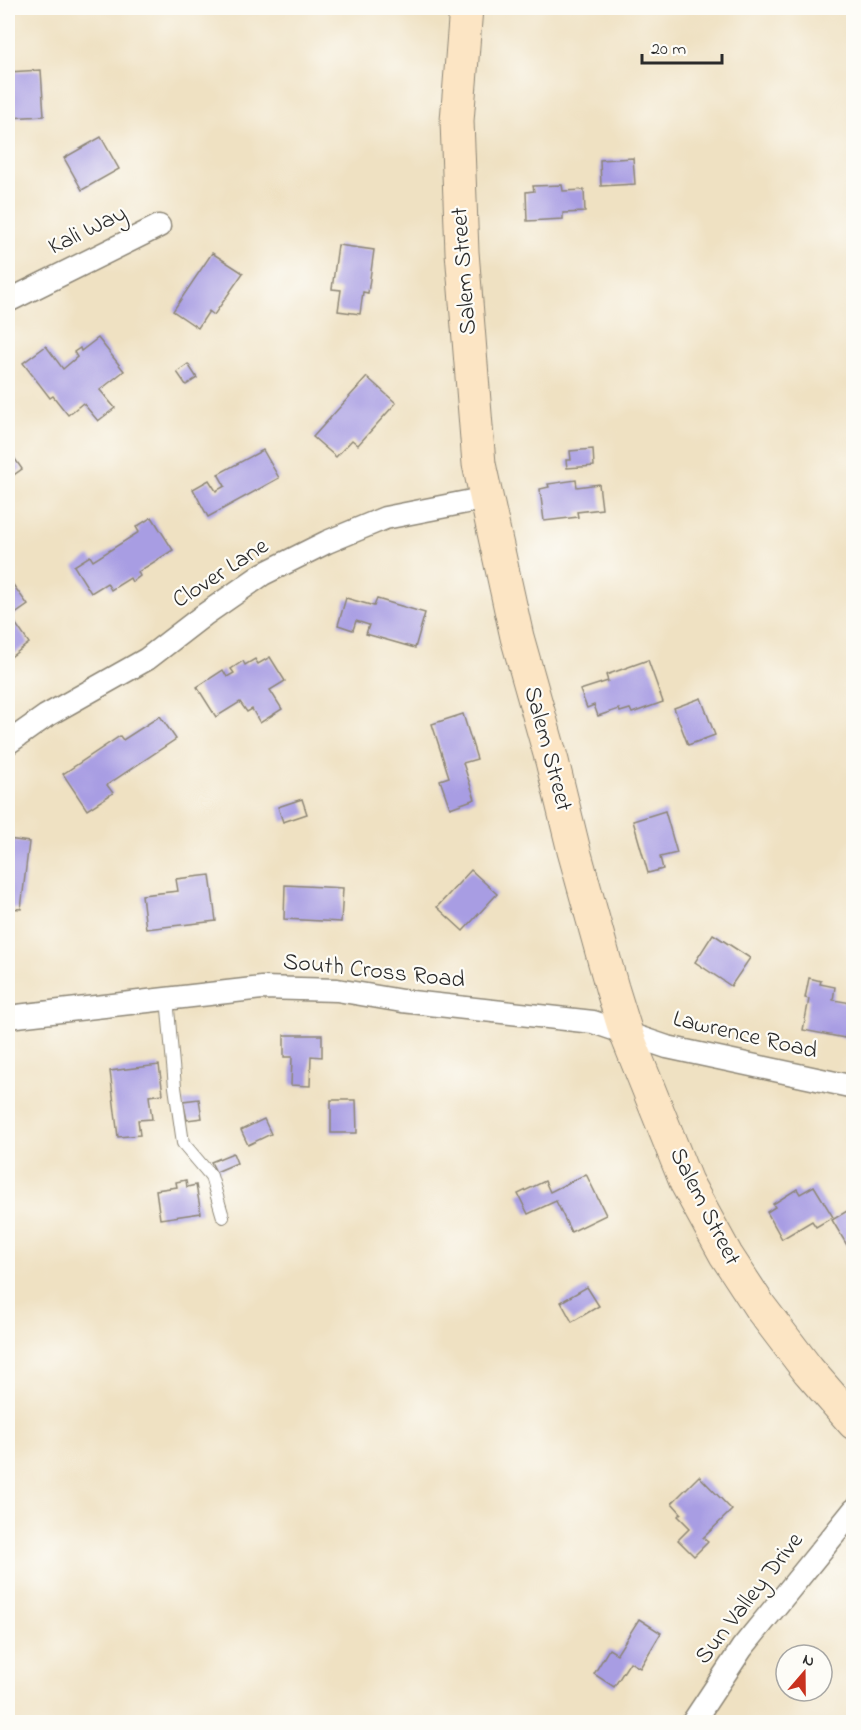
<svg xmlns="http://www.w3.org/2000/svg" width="861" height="1730" viewBox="0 0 861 1730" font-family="'Indie Flower',sans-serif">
<rect width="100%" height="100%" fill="#fdfcf7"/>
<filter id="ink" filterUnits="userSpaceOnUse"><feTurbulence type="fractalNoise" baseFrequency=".0167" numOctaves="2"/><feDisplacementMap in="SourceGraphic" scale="12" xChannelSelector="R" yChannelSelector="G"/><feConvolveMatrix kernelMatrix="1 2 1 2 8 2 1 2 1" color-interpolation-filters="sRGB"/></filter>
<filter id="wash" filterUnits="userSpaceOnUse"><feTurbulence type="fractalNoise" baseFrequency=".008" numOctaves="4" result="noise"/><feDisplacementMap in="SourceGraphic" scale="24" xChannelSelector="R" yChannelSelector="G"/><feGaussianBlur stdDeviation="1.35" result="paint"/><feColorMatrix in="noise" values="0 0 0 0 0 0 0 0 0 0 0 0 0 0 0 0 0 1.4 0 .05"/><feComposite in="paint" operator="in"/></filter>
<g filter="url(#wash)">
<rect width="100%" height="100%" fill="#efe1c2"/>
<g id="blocks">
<g fill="#a89de3">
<path d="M41,70L44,116L8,118V72Z"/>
<path d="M101,137L119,169L82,190L64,158Z"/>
<path d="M633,158L635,184L601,186L600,160Z"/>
<path d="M562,185L563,191L584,190L585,212L563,213V219L527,221L526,192L534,191L533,186Z"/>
<path d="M338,245L374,250L368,293L363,292L360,314L338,311L341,290L332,289Z"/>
<path d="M212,253L243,273L214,315L209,311L198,328L173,311Z"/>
<path d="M98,338L124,371L100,390L115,408L98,421L83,403L68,415L53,396L50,398L23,363L46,346L63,369L77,357L74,352L80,348L81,351Z"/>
<path d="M188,364L197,378L186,385L177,372Z"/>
<path d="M367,377L396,403L358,445L352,440L336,457L313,437Z"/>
<path d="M8,449L22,469L8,479Z"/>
<path d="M593,449L594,466L567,468L566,460H571L570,451Z"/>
<path d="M263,450L279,478L208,517L193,489L209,480L216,491L225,486L218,474Z"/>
<path d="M576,480L577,487L599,484L602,509L577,512L578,517L544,521L540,489L549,487L548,484Z"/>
<path d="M152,517L173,550L138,572L140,576L132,582L130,578L111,590L107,583L91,593L74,566L90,556L93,561L139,532L136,527Z"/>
<path d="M11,582L28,605L11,617L29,643L8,659V585Z"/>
<path d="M346,598L374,606L377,599L425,613L415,648L366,634L369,625L356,621L353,630L338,625Z"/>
<path d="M270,657L285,681L270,690L282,709L260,723L252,709L247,712L240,702L216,717L197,687L223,670L227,677L234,673L231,669L243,661L245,665L255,659L258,664Z"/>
<path d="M648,660L663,702L632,713L630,709L620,712L619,709L598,716L594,705L587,708L580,690L608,681L606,675Z"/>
<path d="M701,698L715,735L688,745L674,708Z"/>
<path d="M463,714L477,759L463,763L475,799L450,808L440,780L449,777L432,724Z"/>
<path d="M160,716L176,739L107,785L113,793L87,810L63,774L120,736L123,740Z"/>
<path d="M302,799L307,814L283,822L278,807Z"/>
<path d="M665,811L677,853L660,857L663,869L648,873L633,821Z"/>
<path d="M8,839L29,842L21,909L8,908Z"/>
<path d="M471,870L497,894L463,931L437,907Z"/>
<path d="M210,875L216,921L146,929L142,895L178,891L176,879Z"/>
<path d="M285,885L343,888L341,922L284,919Z"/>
<path d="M713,934L750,958L731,986L695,962Z"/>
<path d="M809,978L821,981L820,984L835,987L833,1000L852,1003L845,1038L803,1030L809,999L805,998Z"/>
<path d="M284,1035H322V1057L311,1056L310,1086L291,1085L292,1057H284Z"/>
<path d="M159,1065L163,1094L149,1096L152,1119L138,1120L140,1135L118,1137L110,1071Z"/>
<path d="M199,1099L202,1118L187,1120L183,1101Z"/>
<path d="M331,1100H356L357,1133H331Z"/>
<path d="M264,1119L271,1134L248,1145L241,1130Z"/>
<path d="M233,1153L237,1163L216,1172L211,1162Z"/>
<path d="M586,1174L606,1215L571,1232L556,1201L528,1214L518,1194L545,1181L550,1192Z"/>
<path d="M186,1180L187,1187L196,1185L201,1213L160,1219L156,1190L177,1187L176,1182Z"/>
<path d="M814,1186L833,1217L816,1227L812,1221L782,1239L767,1212L775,1207L773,1204L797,1189L800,1194Z"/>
<path d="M852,1208L854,1211V1257L832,1220Z"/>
<path d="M587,1287L599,1306L572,1322L561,1302Z"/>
<path d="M699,1476L732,1510L703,1538L708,1542L694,1556L678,1540L690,1528L678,1516L681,1513L672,1503Z"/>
<path d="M639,1619L661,1633L640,1668L630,1662L614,1687L594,1674L609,1649L617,1654Z"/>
</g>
</g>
</g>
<g filter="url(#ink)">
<use href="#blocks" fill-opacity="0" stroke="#8d8676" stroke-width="1.5"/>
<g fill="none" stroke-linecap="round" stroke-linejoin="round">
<defs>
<path id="service" d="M167,998L175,1087L183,1143L211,1176L223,1217"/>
<g id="minor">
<path d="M8,301L159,226"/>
<path d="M8,743L46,716L147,659L204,615L263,574L327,542L385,518L487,498"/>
<path d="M8,1017L262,988L337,990L402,1001L593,1022L667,1047L854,1087"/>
<path d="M693,1722L742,1648L854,1510"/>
</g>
<path id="secondary" d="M466,8L457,121L462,252L479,464L517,637L552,761L574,851L612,988L626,1033L686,1182L726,1255L760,1307L808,1370L854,1423"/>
</defs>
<use href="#service" stroke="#8d8676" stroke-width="14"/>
<use href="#minor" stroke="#8d8676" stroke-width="25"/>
<use href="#secondary" stroke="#8d8676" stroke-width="35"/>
<use href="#service" stroke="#fff" stroke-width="12"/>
<use href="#minor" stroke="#fff" stroke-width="22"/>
<use href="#secondary" stroke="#fce5c4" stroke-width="33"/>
</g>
</g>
<g text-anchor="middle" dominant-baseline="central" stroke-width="4.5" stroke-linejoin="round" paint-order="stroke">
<g font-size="24" fill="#2b2b2b" stroke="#fdfcf7">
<text transform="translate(88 231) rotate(-26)">Kali Way</text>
<text transform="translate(465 271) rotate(-94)">Salem Street</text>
<text transform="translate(221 574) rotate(-33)">Clover Lane</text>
<text transform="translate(547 749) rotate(75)">Salem Street</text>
<text transform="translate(374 972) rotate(6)">South Cross Road</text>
<text transform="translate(745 1036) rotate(13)">Lawrence Road</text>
<text transform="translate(704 1207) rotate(63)">Salem Street</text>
<text transform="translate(750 1599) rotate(-52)">Sun Valley Drive</text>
</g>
</g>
<rect width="861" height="1730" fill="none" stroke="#fdfcf7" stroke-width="30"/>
<g transform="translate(804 1673) rotate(20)"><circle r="28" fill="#fdfcf7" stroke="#a9a8a5" stroke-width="1.5"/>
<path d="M0-4.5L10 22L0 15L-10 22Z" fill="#c8321e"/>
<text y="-9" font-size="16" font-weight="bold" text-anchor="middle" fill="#2b2b2b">N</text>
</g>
<path d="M642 54v9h80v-9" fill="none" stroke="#2b2b2b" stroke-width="3"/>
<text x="651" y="54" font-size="18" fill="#2b2b2b" stroke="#fdfcf7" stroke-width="4.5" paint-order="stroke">20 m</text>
</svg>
